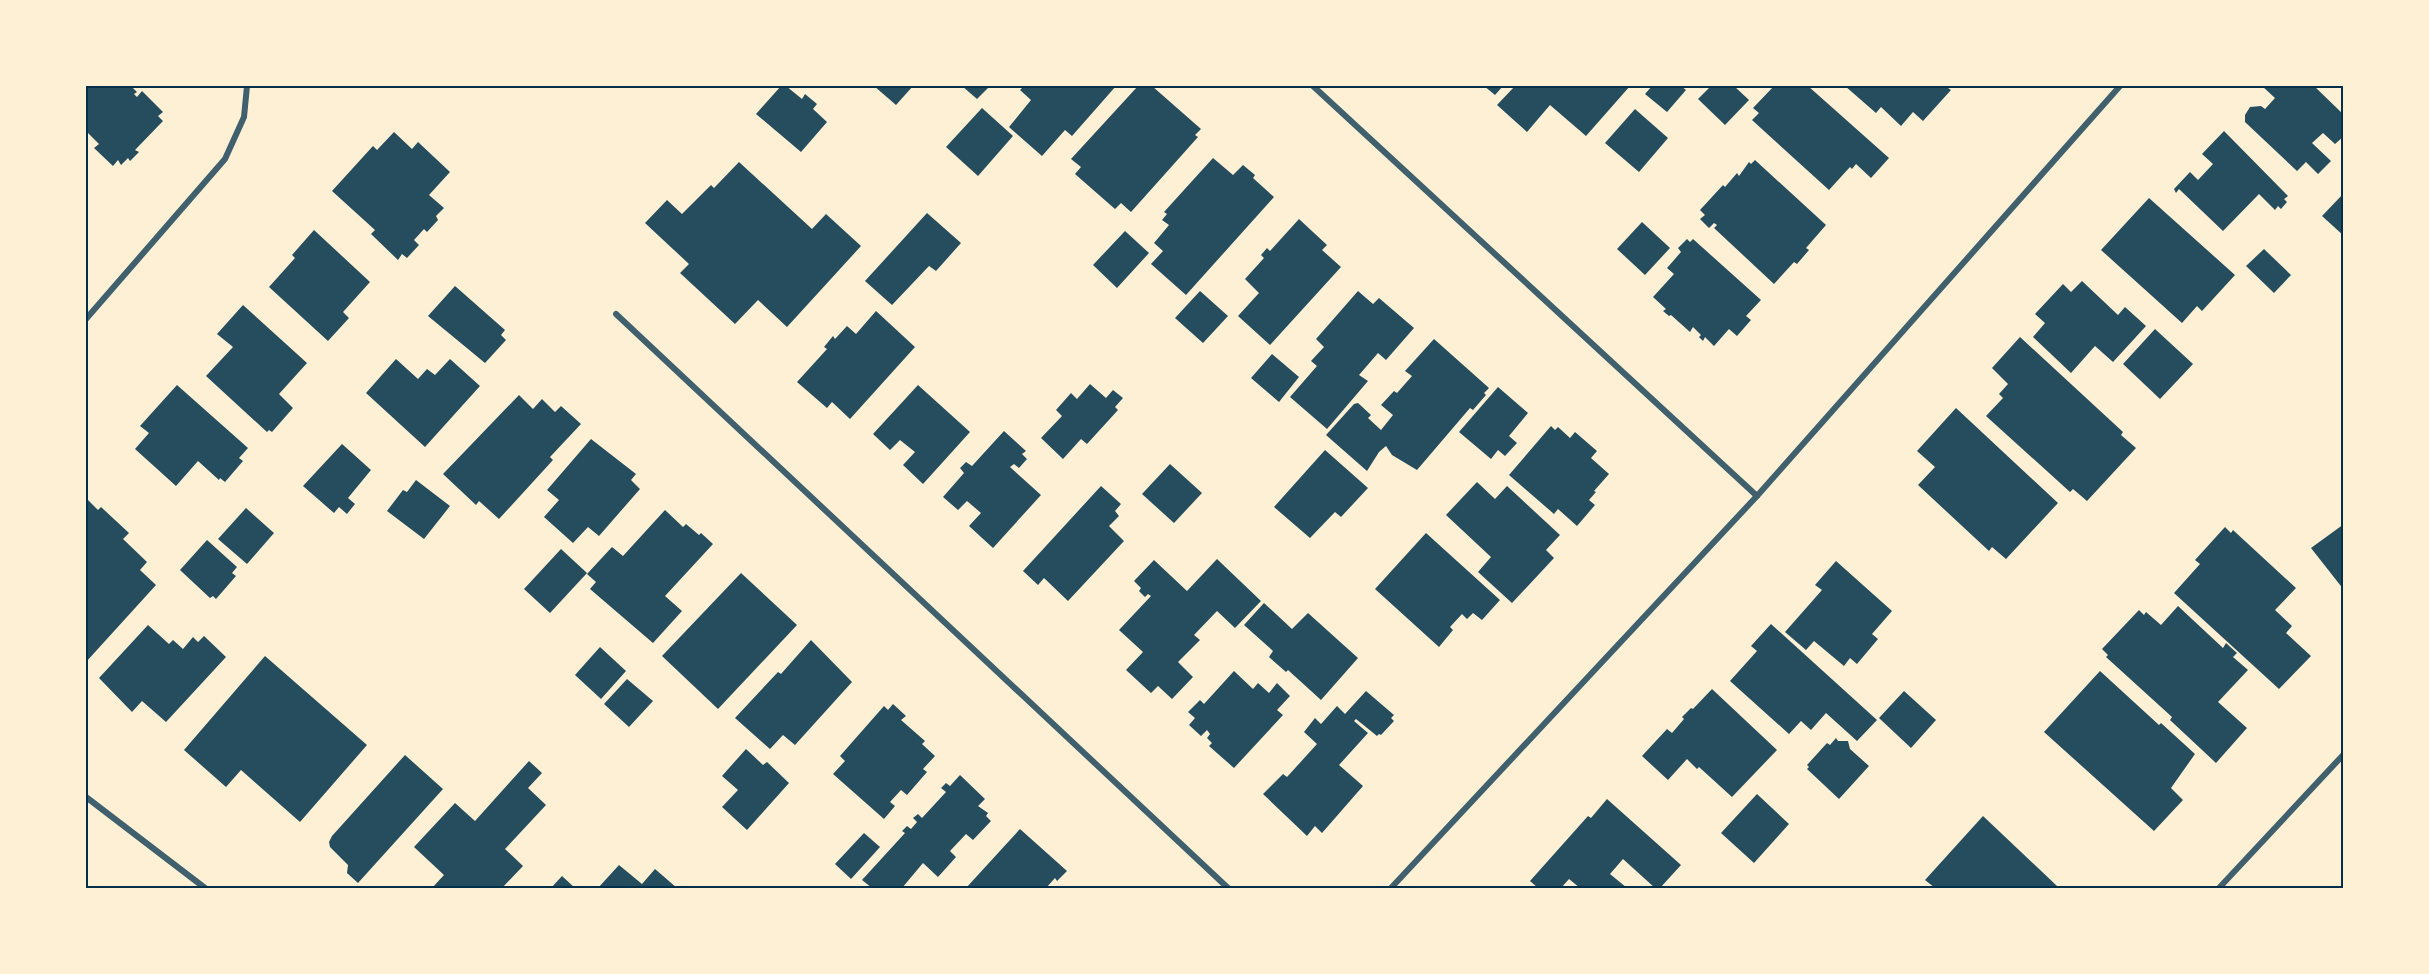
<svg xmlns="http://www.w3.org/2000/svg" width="2429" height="974" viewBox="0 0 2429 974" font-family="'Source Sans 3',sans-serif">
<rect width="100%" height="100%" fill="#fdf0d5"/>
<g fill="#264d5e">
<path d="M86,86H131L137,92L134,94L137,97L142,91L163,112L158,116L163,121L135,150L139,152L130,161L128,158L121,165L118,160L113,166L94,148L99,144L86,131Z"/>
<path d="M781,86H786L802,99L805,94L817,104L813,109L827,122L801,152L756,114Z"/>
<path d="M874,86H913L896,105Z"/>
<path d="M962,86H990L977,99Z"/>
<path d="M1024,86H1116L1072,136L1065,130L1042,156L1009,127L1031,100L1020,90Z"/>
<path d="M1138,86H1152L1201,129L1195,135L1198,137L1131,212L1121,203L1115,209L1075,174L1081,167L1071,159Z"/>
<path d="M1484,86H1503L1495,95Z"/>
<path d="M1515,86H1630L1586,136L1550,105L1527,132L1497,105Z"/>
<path d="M1652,86H1681L1686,90L1667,112L1645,94Z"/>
<path d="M1711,86H1734L1749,100L1725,125L1698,99Z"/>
<path d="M1774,86H1808L1889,158L1871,178L1856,164L1852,169L1850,167L1829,190L1752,120L1759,113L1753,108Z"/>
<path d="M1845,86H1945L1951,90L1923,121L1913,112L1901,126L1881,107L1876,113Z"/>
<path d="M2262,86H2314L2344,115V136L2335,144L2323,133L2312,143L2331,161L2318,174L2306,162L2297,171L2245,122V115L2250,107L2261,106L2265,109L2275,98Z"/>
<path d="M982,108L1013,136L978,176L946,147Z"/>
<path d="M1635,109L1668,138L1639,172L1605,143Z"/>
<path d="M2224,131L2288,196L2284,199L2287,202L2281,209L2278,206L2275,210L2259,194L2223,231L2179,189L2176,193L2174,189L2190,172L2198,180L2213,164L2202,154Z"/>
<path d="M394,132L412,149L418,142L450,172L429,195L444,208L436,216L438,220L427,232L424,229L414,240L419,245L407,258L402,254L398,260L371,234L375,230L332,191L373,146L377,150Z"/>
<path d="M1213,158L1233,175L1243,165L1255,175L1253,178L1274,197L1186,295L1151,264L1163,251L1154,243L1169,225L1162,220L1167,214L1164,212Z"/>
<path d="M1755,160L1826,225L1806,248L1809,250L1797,264L1794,262L1774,284L1714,228L1717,225L1714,223L1709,228L1700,219L1705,215L1700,210L1723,185L1725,187L1737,173L1739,176L1749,162L1751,164Z"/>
<path d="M739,162L812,229L826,214L861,246L787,327L758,300L735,324L680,273L689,264L645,223L667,200L682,214L711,185L714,188Z"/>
<path d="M2344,193V236L2322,216Z"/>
<path d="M2149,198L2235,275L2202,311L2197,306L2182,323L2101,250Z"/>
<path d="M927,213L961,243L936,271L929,266L892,305L865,281Z"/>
<path d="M1299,219L1327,245L1322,250L1341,267L1270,345L1238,316L1259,293L1245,279L1264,258L1261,255L1267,248L1270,251Z"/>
<path d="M1642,222L1670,248L1645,275L1617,249Z"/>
<path d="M314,230L370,282L343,312L349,318L328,341L269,287L295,258L292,255Z"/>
<path d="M1125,231L1149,253L1117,288L1093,265Z"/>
<path d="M1687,239L1690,242L1693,239L1761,300L1746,316L1751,320L1737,336L1729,329L1714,346L1705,337L1703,341L1699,337L1701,335L1693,327L1690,332L1671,315L1669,316L1663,311L1666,309L1653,297L1674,274L1667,268L1681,252L1678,248Z"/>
<path d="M2264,249L2291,275L2274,293L2246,266Z"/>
<path d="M2082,281L2118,315L2125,307L2146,326L2113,362L2095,346L2071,373L2033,337L2045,323L2035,314L2063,284L2071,292Z"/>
<path d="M455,286L505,330L501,335L506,340L485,363L428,316Z"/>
<path d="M1200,291L1228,316L1203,343L1175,318Z"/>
<path d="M1358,291L1373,304L1379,298L1414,328L1386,360L1378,353L1359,375L1368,381L1327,429L1290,397L1317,366L1311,361L1324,347L1316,339Z"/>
<path d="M243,305L307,363L279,394L293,408L272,432L269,430L267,432L206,376L233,347L217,334Z"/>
<path d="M876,311L915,347L850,419L832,402L827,408L797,382L827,349L824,347L833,336L835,339L847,326L856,334Z"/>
<path d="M2155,329L2193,364L2160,399L2123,364Z"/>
<path d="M2020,337L2123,432L2121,435L2136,448L2087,501L2073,489L2070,492L1986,416L2003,398L1999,394L2008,384L1992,368Z"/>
<path d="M1434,339L1489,388L1484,393L1486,395L1473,410L1470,408L1417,470L1392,455L1386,446L1379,452L1367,471L1326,435L1354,404L1358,403L1371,415L1368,418L1381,430L1393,415L1381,405L1394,391L1397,393L1412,376L1405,371Z"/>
<path d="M1272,354L1299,377L1279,402L1251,378Z"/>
<path d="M396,359L418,379L427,369L435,375L450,359L480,386L425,447L366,393Z"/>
<path d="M1090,384L1106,398L1113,390L1123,398L1115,407L1118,410L1087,444L1081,439L1063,459L1041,438L1062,416L1056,410L1071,393L1077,399Z"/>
<path d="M177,385L248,448L239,458L243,461L225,482L220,478L219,480L198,461L176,486L135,449L149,433L140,426Z"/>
<path d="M918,385L970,432L923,484L903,465L915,452L900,440L890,450L873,434Z"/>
<path d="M1498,387L1528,413L1509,436L1517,443L1505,456L1498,450L1491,459L1459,432Z"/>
<path d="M519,395L533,409L542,399L555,412L561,406L581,424L550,457L553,460L499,519L479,501L476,505L443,474Z"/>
<path d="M1956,408L2058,503L2006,559L1992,547L1989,551L1918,485L1935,467L1917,451Z"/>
<path d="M1551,426L1555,430L1558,427L1570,438L1575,432L1597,451L1591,458L1609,474L1594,491L1596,492L1589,500L1595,505L1577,526L1558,509L1554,514L1509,475Z"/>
<path d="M1004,431L1026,451L1022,454L1027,459L1019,468L1014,464L1010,467L1041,495L993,548L969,526L981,513L967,501L958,510L943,497L964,473L960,468L966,462L972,466Z"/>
<path d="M591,439L636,474L631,480L640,489L599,536L588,527L573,543L544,517L559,500L547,490Z"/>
<path d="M342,444L371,470L348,498L355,504L347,514L339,507L334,513L303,486Z"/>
<path d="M1325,450L1368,488L1341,517L1335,512L1310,538L1274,507Z"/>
<path d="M1170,464L1202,493L1174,523L1142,494Z"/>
<path d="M416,480L450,506L424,539L387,511L403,490L407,492Z"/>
<path d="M1477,482L1495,499L1507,486L1560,535L1546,550L1554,558L1512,603L1478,572L1491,557L1446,515Z"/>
<path d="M1101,486L1121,504L1115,511L1119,516L1109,526L1124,541L1068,601L1044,578L1038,585L1023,571Z"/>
<path d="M86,498L98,510L101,507L129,533L123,539L147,562L140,570L156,585L86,662Z"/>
<path d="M246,508L274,533L247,564L218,539Z"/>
<path d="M665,510L683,527L686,524L699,535L701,533L713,544L665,596L682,611L653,643L590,589L596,582L587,574L612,547L623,556Z"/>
<path d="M2344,524V590L2311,548Z"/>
<path d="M2225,527L2231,533L2233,530L2296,588L2275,610L2292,626L2286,633L2311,656L2279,689L2174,593L2200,564L2195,560Z"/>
<path d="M1426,533L1500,600L1482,620L1473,613L1467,619L1462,614L1450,627L1453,630L1439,647L1375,589Z"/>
<path d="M207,540L237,567L232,573L236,576L216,599L213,596L210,598L180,570Z"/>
<path d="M561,549L587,573L550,613L524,589Z"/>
<path d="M1217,559L1261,601L1235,628L1217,611L1194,635L1200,640L1178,662L1193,677L1172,699L1158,686L1151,693L1126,670L1143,652L1119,630L1151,596L1148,594L1145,597L1139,591L1141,588L1134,581L1154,560L1187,591Z"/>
<path d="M1836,561L1892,611L1872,634L1878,639L1857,664L1850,658L1844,666L1814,641L1806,650L1785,632L1822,590L1815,585Z"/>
<path d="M741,573L797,625L718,709L662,656Z"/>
<path d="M1264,603L1292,629L1308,613L1358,658L1321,700L1288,670L1286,672L1269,657L1273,651L1244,625Z"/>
<path d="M2178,606L2223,648L2226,643L2237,653L2233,657L2248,670L2218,702L2247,728L2216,763L2170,720L2172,717L2106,657L2108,655L2102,649L2139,610L2144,615L2146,612L2161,625Z"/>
<path d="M1771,624L1877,720L1857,741L1826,713L1811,730L1801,721L1789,734L1730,681L1757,651L1751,646Z"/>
<path d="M148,625L169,644L173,640L183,649L193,637L198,642L204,636L226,657L166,722L142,701L132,712L99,678Z"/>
<path d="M811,640L852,682L795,745L783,735L770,749L735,718L778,672L781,674Z"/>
<path d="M600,647L626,671L601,699L575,675Z"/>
<path d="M265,656L367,745L300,822L241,770L226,787L184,750Z"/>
<path d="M1234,671L1253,689L1258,683L1269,693L1277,683L1290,696L1277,710L1283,715L1234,768L1209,746L1212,743L1207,738L1210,734L1207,730L1201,736L1189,725L1195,718L1188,712L1200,700L1204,704Z"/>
<path d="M2100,671L2159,725L2161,723L2195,754L2171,788L2183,800L2154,831L2044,732Z"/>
<path d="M627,679L653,701L629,727L604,704Z"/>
<path d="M1712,689L1777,750L1732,797L1699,767L1697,769L1687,759L1668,780L1642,756L1667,729L1672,733L1684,719L1682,717L1691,708L1693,709Z"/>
<path d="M1366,691L1394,715L1391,718L1394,721L1381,735L1379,734L1377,736L1356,719L1354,721L1368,733L1339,765L1363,786L1322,833L1315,826L1307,836L1263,794L1283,774L1287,777L1317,744L1304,732L1315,718L1321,724L1337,706L1345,714Z"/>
<path d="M1904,691L1936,720L1911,748L1879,718Z"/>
<path d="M893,704L906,716L901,720L925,741L922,744L935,756L923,769L927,772L907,795L901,790L890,802L895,806L884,819L833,774L845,761L840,756L884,706L888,710Z"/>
<path d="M1836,738L1838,741H1848L1850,749L1869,766L1839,799L1807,769L1809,767L1807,765L1827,743L1830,745Z"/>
<path d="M746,749L763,765L767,762L789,783L747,830L722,807L738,790L722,776Z"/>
<path d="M405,755L443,789L358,883L347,873L348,865L330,847L329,842L332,836Z"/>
<path d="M529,761L542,773L528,788L546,805L505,849L523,866L502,888H432L444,875L414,847L455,803L475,821Z"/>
<path d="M960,775L985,799L978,806L988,813L986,816L991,821L973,840L966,834L950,851L956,857L938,877L923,863L902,888H872L862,880L905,833L902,831L907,826L911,829L917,822L913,818L918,814L922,818L946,792L941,788L946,783L950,786Z"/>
<path d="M1757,794L1789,824L1754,863L1721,833Z"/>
<path d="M1607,799L1681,865L1660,888H1655L1623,859L1610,874L1627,888H1580L1569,879L1561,888H1538L1530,881L1588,816L1591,818Z"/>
<path d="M1983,816L2057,886L2055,888H1935L1925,880Z"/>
<path d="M1020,829L1067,871L1057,881L1055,878L1046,888H966Z"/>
<path d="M864,833L880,847L851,879L835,864Z"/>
<path d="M619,865L642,884L655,869L677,888H598Z"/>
<path d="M562,876L575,888H551Z"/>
</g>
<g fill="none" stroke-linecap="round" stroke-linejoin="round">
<g stroke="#3f606c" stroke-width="6">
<path d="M1313,86L1757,496"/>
<path d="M616,314L1228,888"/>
<path d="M86,319L225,159L244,117L247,86"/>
<path d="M86,797L205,888"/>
<path d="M1391,888L1757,496L2120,86"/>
<path d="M2219,888L2344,754"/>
</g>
</g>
<rect width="2429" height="974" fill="none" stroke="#fdf0d5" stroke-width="174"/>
<rect x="87" y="87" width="2255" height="800" fill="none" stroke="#003049" stroke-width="2"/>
</svg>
